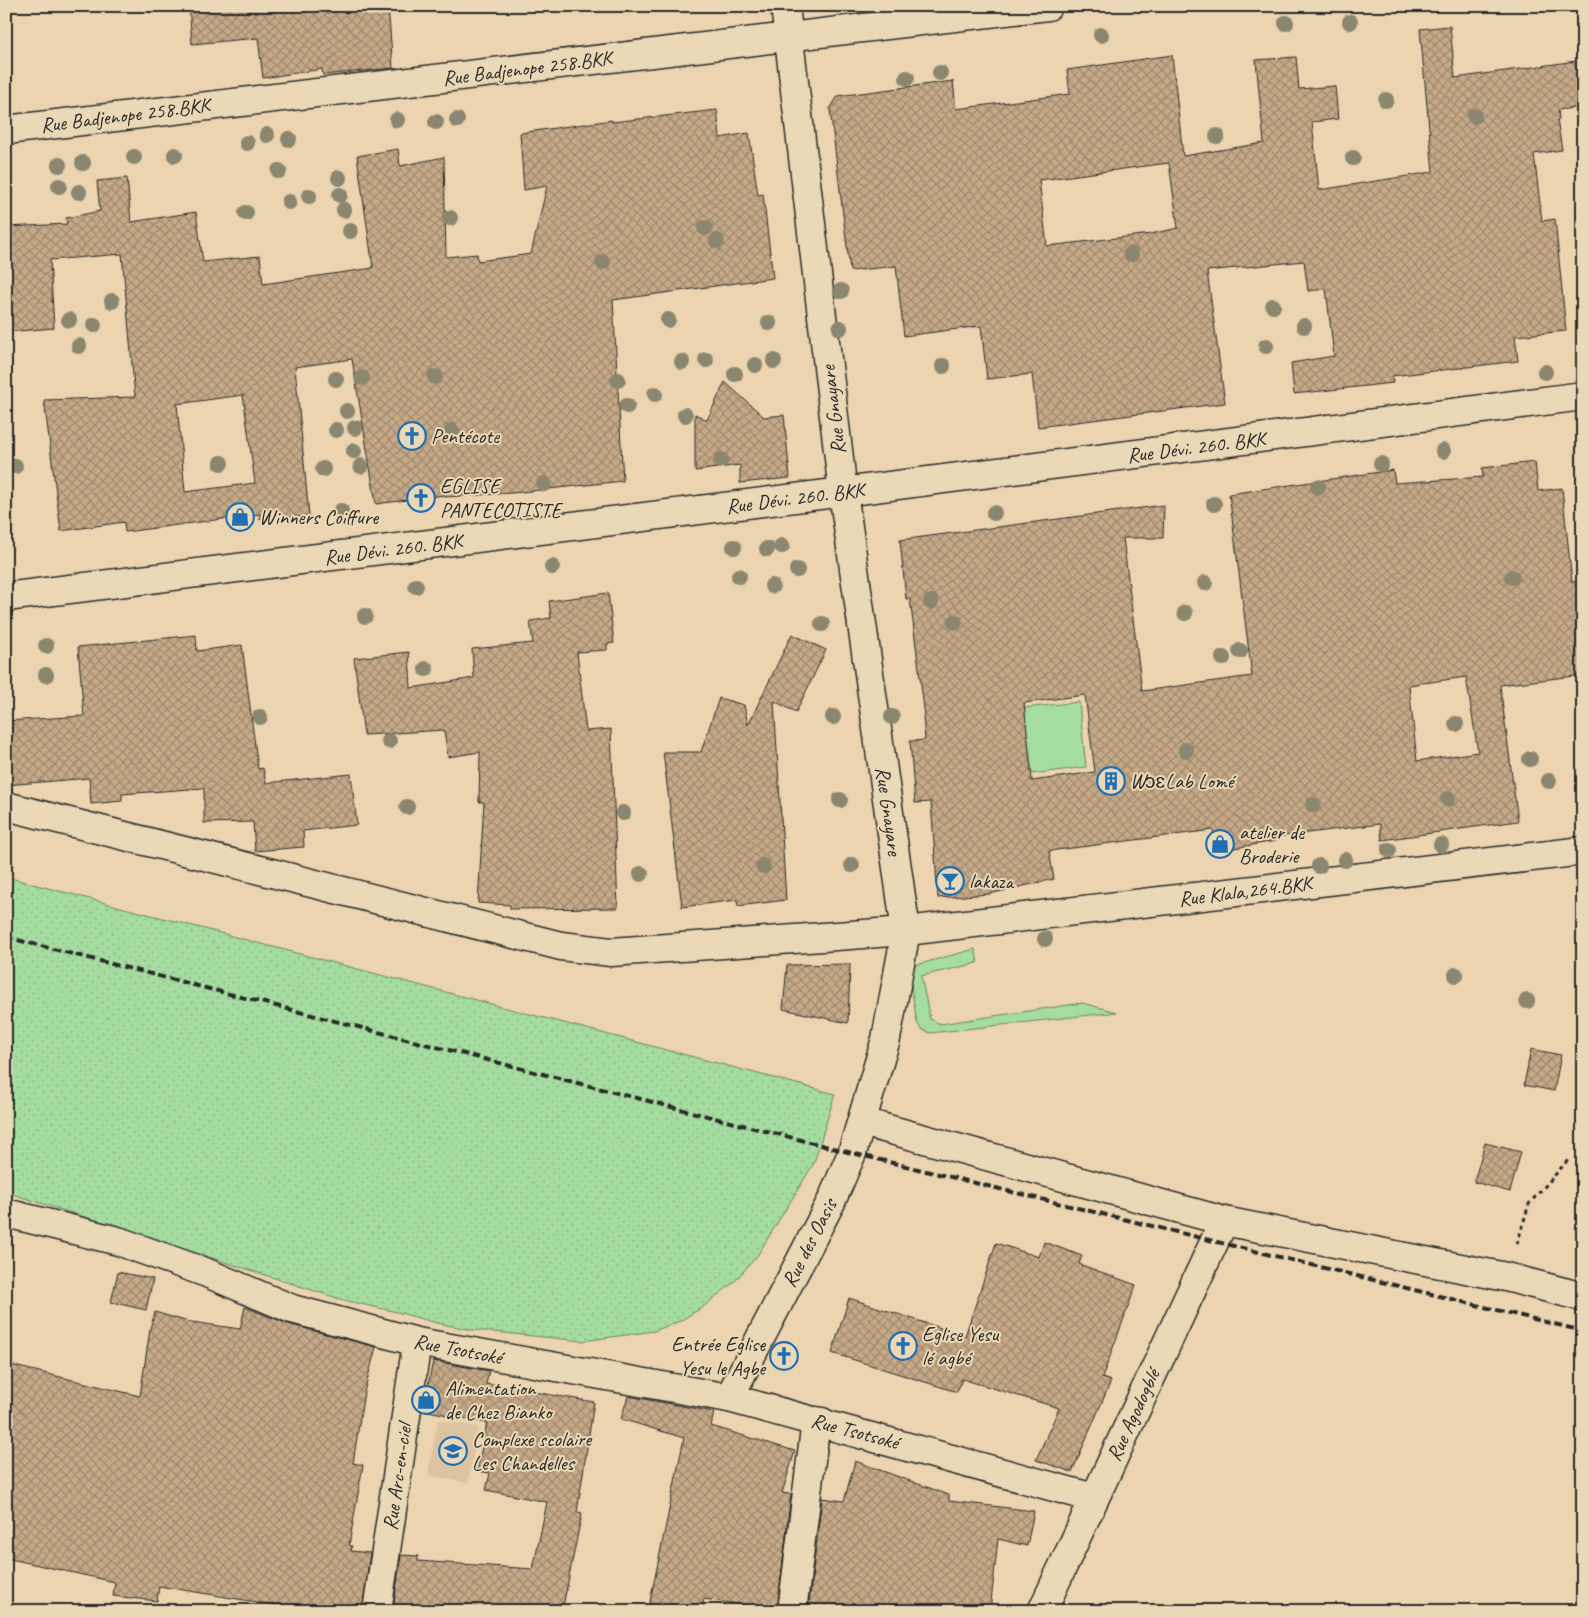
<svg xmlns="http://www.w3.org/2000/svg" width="1589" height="1617" viewBox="0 0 1589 1617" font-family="Caveat,sans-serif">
<defs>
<pattern id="grass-dots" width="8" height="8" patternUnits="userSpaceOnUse" patternTransform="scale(1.25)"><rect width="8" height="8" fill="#a5dca0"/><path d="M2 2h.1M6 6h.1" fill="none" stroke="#8ebd8a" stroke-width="1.8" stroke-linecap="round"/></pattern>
<pattern id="building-cross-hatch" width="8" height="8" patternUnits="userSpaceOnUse" patternTransform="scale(1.25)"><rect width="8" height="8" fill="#c6a987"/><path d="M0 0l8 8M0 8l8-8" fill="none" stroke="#a18a6f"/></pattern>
</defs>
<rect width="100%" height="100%" fill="#ebd4af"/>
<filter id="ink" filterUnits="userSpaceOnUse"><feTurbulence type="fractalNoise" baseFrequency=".02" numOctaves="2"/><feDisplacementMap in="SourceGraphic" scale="10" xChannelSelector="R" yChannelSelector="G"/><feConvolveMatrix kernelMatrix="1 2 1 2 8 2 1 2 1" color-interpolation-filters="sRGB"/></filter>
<g filter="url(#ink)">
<path fill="#dcc4a1" d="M438,1420L478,1427L468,1483L428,1475Z"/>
<path fill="url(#grass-dots)" stroke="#688466" d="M6,877L835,1094L814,1163L757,1256L734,1282L703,1307L680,1321L654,1331L583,1341L473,1330L437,1323L397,1312L343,1300L6,1192Z"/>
<g fill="#a5dca0" stroke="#688466">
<path d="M1079,702L1086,767L1032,774L1024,708Z"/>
<path d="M975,949L978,963L921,976L930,1019L940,1024L1082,1003L1117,1012L930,1033L921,1029L917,1023L908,967Z"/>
</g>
<g fill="url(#building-cross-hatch)" stroke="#2b2b2b" fill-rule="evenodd">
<path d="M189,6H388L393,68L323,75L322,69L263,78L258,38L192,44Z"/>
<path d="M1450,26L1455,78L1576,61L1582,107L1558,110L1559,119L1557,120L1562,150L1534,154L1542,221L1555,219L1566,331L1515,336L1518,361L1392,376L1393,383L1294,394L1291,363L1334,356L1326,289L1308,291L1304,261L1207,271L1225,403L1038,427L1032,374L987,379L981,326L904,336L896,266L850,271L830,109L838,96L953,81L956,109L1070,94L1067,70L1172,55L1183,156L1264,143L1256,60L1296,57L1299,89L1335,86L1338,119L1312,122L1319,190L1433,172L1420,29ZM1169,163L1178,228L1151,234L1047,246L1039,180Z"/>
<path d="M717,110L720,138L749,133L758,195L763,194L773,278L613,300L623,481L512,493L445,497V495L376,504L352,359L295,367L309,516L260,519V514L125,532L124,522L61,531L44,400L135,397L122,254L50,260L54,328L6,332V227L67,224L66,218L100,211L97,181L127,178L131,222L196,212L203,262L260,256L263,284L373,268L357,156L398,149L400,166L444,157L446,257L477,254L478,261L531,254L547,186L524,190L520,133L612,120V122ZM243,395L255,483L185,492L177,404Z"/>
<path d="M725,382L764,417L784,415L790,478L740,483V465L695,471V414L707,420Z"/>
<path d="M1535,462L1538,491L1562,488L1572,582L1583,581V675L1500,685L1518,821L1382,840L1380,824L1275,837L1276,841L1216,851L1213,830L1049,851L1054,879L989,894L938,898L931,802L915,803L910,741L925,740L923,716H925L910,599H906L900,540L1164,505L1163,538H1123L1142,691L1252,676L1229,494L1393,470L1395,483L1483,477L1482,468ZM1466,677L1478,752L1417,761L1409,685ZM1085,695L1095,772L1032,781L1024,703Z"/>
<path d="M608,593L614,643L607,644V650L577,652L586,731L611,729L618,908L510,909V905L478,903L484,802H479L480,752L448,757L444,730L364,735L354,658L409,652L411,688L474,678L472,649L533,643L530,621L551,618L549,601Z"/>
<path d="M792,634L826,650L796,712L774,701L786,900L738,906L737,900L682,907L663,752H701L719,698L744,705L748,725Z"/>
<path d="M196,635L197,651L242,645L258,769L263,768L266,783L351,774L357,825L303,831L304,847L255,851L253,822L204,823V788L122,794V801L91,804L89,778L6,785V721L84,716L78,647Z"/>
<path d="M850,964L848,1023L783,1009L787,965Z"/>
<path d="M1531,1049L1561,1055L1554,1091L1524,1085Z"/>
<path d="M1485,1143L1521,1152L1510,1192L1474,1182Z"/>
<path d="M1044,1242L1082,1256L1079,1264L1136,1285L1102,1378L1111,1381L1072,1472L1036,1460L1059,1408L962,1379L957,1392L832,1353L849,1298L965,1336L996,1243L1039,1257Z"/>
<path d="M118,1272L153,1279L146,1310L111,1302Z"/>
<path d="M245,1307L288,1324L376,1347L364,1392L353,1463L363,1465L349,1545L352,1546L351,1551L370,1553L362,1611H311L159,1586L157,1601L113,1596L115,1582L6,1558V1364L140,1396L150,1329L155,1312L185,1321L240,1329Z"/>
<path d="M433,1361L489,1371L486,1384L594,1402L577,1512L582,1513L562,1611H393L401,1555L418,1556V1561L533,1569L547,1502L486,1490L490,1473L477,1471L487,1423L423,1410Z"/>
<path d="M628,1396L714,1412L711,1426L795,1451L782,1493L791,1494L777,1610L704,1599L702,1611H648L684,1438L621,1419Z"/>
<path d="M855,1461L949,1495V1501L1034,1511L1027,1546L998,1539L990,1611H808L822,1498L844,1501Z"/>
</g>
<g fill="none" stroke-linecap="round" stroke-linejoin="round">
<defs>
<g id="street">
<path d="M6,130L1048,6"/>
<path d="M6,597L843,492L1583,396"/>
<path d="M6,806L561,946L611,952L906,931L1583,851"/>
<path d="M862,1122L1224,1221L1506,1277L1583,1297"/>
<path d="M6,1213L118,1241L207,1273L292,1309L417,1342L729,1398L1094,1498"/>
<path d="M729,1398L831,1202L852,1153L886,1039L906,931L843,492L785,6"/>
<path d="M377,1611L417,1342"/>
<path d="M792,1611L816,1421L822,1422"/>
<path d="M1042,1611L1224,1221"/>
</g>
</defs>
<use href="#street" stroke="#2b2b2b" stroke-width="31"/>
<path stroke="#2b2b2b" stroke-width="3" stroke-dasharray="4 4" stroke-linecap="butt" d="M1517,1244L1529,1204L1569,1159"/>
<use href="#street" stroke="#ead8b6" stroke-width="28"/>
<path stroke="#2b2b2b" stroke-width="4" stroke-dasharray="8 4" stroke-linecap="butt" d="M6,937L852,1153L1583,1331"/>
</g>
<g fill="#8b8670">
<circle cx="1350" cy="22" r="8"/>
<circle cx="1286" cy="23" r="8"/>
<circle cx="1101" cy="35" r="8"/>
<circle cx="940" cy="73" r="8"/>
<circle cx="907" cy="78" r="8"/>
<circle cx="1386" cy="100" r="8"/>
<circle cx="1474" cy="116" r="8"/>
<circle cx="397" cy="120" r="8"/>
<circle cx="457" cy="120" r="8"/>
<circle cx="436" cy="122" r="8"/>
<circle cx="267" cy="135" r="8"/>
<circle cx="1217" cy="136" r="8"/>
<circle cx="289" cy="139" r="8"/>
<circle cx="247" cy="143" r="8"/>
<circle cx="175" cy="155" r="8"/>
<circle cx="134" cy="157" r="8"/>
<circle cx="1353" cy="158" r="8"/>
<circle cx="83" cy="163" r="8"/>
<circle cx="59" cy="165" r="8"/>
<circle cx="279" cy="171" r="8"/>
<circle cx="339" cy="178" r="8"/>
<circle cx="59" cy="186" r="8"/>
<circle cx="79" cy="192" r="8"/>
<circle cx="340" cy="195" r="8"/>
<circle cx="309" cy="196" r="8"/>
<circle cx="289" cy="202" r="8"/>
<circle cx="344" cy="210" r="8"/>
<circle cx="246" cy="213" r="8"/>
<circle cx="450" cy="218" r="8"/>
<circle cx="705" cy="228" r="8"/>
<circle cx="350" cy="231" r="8"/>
<circle cx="717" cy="241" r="8"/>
<circle cx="1131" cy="254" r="8"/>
<circle cx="603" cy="262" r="8"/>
<circle cx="841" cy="291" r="8"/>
<circle cx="112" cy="301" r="8"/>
<circle cx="1273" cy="306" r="8"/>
<circle cx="69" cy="320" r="8"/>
<circle cx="668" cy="320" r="8"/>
<circle cx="769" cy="323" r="8"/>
<circle cx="94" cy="325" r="8"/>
<circle cx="1304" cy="326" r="8"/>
<circle cx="840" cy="328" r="8"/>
<circle cx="79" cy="346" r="8"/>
<circle cx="1266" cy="346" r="8"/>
<circle cx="706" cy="360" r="8"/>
<circle cx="774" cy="361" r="8"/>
<circle cx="682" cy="362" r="8"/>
<circle cx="755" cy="365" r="8"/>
<circle cx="943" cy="366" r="8"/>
<circle cx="1545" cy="372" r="8"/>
<circle cx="735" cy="374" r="8"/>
<circle cx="435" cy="377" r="8"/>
<circle cx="362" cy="378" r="8"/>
<circle cx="336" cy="379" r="8"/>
<circle cx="618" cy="380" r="8"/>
<circle cx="655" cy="394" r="8"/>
<circle cx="627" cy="406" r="8"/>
<circle cx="347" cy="411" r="8"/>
<circle cx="685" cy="415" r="8"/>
<circle cx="355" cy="428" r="8"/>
<circle cx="336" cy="430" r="8"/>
<circle cx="452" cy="431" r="8"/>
<circle cx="354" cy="451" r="8"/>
<circle cx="1443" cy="451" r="8"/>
<circle cx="721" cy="460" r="8"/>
<circle cx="221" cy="463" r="8"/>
<circle cx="1381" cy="464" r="8"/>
<circle cx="15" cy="466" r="8"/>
<circle cx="361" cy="466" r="8"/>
<circle cx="323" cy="469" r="8"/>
<circle cx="544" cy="484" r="8"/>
<circle cx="1318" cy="487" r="8"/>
<circle cx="1214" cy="504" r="8"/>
<circle cx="341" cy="511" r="8"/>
<circle cx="994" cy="513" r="8"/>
<circle cx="782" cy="546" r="8"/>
<circle cx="734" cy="547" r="8"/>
<circle cx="767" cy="549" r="8"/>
<circle cx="552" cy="567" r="8"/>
<circle cx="797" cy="570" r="8"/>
<circle cx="739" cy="576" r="8"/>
<circle cx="1512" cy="577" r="8"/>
<circle cx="1205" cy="583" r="8"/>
<circle cx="416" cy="586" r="8"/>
<circle cx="772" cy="586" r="8"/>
<circle cx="931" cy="602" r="8"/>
<circle cx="1185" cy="613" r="8"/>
<circle cx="365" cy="616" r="8"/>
<circle cx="955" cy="622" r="8"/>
<circle cx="822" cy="624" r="8"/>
<circle cx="46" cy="646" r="8"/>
<circle cx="1240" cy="651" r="8"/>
<circle cx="1223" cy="658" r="8"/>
<circle cx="426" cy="669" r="8"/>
<circle cx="46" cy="675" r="8"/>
<circle cx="260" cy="717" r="8"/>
<circle cx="833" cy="717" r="8"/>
<circle cx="892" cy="717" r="8"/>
<circle cx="1456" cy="724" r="8"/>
<circle cx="389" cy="741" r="8"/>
<circle cx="1186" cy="750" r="8"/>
<circle cx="1530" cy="759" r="8"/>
<circle cx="1549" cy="781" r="8"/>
<circle cx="1448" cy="799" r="8"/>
<circle cx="840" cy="800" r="8"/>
<circle cx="1313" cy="805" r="8"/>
<circle cx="407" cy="807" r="8"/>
<circle cx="623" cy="813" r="8"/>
<circle cx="1441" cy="845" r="8"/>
<circle cx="1389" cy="850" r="8"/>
<circle cx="1345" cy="860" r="8"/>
<circle cx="852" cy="865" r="8"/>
<circle cx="763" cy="866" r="8"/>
<circle cx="1319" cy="866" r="8"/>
<circle cx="641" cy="874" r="8"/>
<circle cx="1045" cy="939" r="8"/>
<circle cx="1456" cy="975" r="8"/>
<circle cx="1527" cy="1001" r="8"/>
</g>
</g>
<defs>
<symbol id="church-ring" viewBox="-11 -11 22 22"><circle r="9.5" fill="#ead8b6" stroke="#1f6fb2" stroke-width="1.5"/><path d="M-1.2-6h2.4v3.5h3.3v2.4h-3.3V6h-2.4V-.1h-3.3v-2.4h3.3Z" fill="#1f6fb2"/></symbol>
<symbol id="shop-ring" viewBox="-11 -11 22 22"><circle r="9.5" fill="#ead8b6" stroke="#1f6fb2" stroke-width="1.5"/><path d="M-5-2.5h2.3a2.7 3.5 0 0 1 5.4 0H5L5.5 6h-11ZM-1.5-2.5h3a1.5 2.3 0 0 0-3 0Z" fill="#1f6fb2"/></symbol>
<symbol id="building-ring" viewBox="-11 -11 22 22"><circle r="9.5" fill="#ead8b6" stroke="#1f6fb2" stroke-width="1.5"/><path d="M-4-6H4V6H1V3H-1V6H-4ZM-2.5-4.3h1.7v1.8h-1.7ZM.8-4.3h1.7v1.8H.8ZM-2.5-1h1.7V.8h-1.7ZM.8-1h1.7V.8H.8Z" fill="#1f6fb2"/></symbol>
<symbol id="bar-ring" viewBox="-11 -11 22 22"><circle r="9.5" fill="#ead8b6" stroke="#1f6fb2" stroke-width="1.5"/><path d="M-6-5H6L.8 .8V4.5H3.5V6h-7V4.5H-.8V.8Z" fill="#1f6fb2"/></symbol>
<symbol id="school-ring" viewBox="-11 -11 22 22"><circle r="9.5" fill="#ead8b6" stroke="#1f6fb2" stroke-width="1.5"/><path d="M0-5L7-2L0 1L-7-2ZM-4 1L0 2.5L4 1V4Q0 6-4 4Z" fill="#1f6fb2"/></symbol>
</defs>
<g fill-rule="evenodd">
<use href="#church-ring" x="396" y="420" width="32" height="32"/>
<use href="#church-ring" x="405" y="482" width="32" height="32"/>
<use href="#shop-ring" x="224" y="501" width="32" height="32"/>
<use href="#building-ring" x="1095" y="765" width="32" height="32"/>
<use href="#shop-ring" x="1204" y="828" width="32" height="32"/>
<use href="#bar-ring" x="934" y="865" width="32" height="32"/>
<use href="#church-ring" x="887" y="1330" width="32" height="32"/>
<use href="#church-ring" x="768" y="1340" width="32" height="32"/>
<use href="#shop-ring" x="410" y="1384" width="32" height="32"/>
<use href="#school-ring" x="437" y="1435" width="32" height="32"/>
</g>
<g text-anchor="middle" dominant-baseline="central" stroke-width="4" stroke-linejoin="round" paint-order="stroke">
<g font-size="21" fill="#2b2b2b" stroke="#ead8b6">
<text transform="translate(527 68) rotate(-7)">Rue Badjenope 258.BKK</text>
<text transform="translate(125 115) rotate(-7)">Rue Badjenope 258.BKK</text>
<text transform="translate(833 410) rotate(-97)">Rue Gnayare</text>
<text transform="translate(1196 447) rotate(-7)">Rue Dévi. 260. BKK</text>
<text transform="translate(795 498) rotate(-7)">Rue Dévi. 260. BKK</text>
<text transform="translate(393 549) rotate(-7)">Rue Dévi. 260. BKK</text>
<text transform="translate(889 811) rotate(82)">Rue Gnayare</text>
<text transform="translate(1245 891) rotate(-7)">Rue Klala,264.BKK</text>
<text transform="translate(809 1243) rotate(-63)">Rue des Oasis</text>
<text transform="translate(458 1349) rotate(11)">Rue Tsotsoké</text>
<text transform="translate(1133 1415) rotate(-65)">Rue Agodogblé</text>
<text transform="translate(855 1431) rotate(15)">Rue Tsotsoké</text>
<text transform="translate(397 1477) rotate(-82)">Rue Arc-en-ciel</text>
</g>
<g font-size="21" fill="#2b2b2b" stroke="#ead8b6" text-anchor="start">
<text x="431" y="436">Pentécote</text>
<text x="440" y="486">EGLISE<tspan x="440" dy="24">PANTECOTISTE</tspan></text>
<text x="259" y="517">Winners Coiffure</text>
<text x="1130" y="781">WɔɛLab Lomé</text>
<text x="1239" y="832">atelier de<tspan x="1239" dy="24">Broderie</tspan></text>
<text x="969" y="881">lakaza</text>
<text x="922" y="1334">Eglise Yesu<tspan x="922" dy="24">lé agbé</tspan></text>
<text x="765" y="1344" text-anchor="end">Entrée Eglise<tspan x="765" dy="24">Yesu le Agbe</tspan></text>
<text x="445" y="1388">Alimentation<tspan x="445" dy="24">de Chez Bianko</tspan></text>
<text x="472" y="1439">Complexe scolaire<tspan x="472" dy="24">Les Chandelles</tspan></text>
</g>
</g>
<rect width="1589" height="1617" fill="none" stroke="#ead8b6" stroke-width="25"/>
<rect x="12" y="12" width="1564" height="1592" fill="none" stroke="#2b2b2b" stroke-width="2" filter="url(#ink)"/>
</svg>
